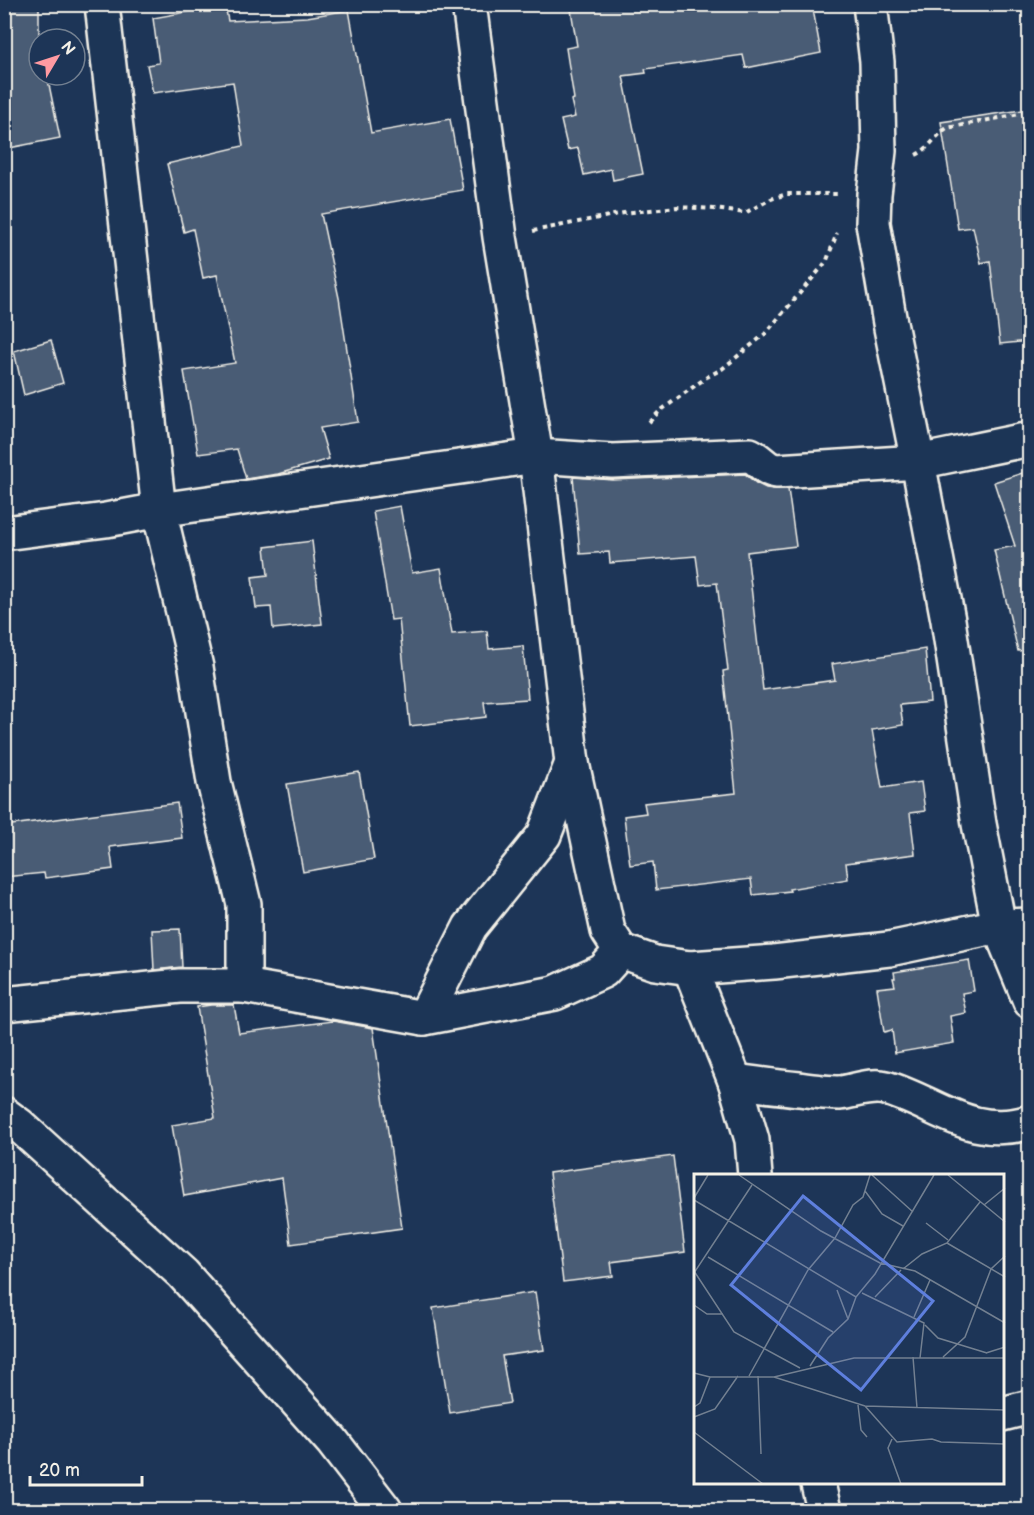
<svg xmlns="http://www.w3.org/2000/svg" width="1034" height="1515" viewBox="0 0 1034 1515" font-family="'Balsamiq Sans',sans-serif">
<rect width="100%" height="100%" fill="#1d3557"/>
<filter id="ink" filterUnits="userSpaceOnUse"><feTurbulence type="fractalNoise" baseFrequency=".0167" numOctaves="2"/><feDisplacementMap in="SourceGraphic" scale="12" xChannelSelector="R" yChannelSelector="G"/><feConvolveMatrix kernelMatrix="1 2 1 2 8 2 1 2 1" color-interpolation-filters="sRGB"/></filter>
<g filter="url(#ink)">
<g fill="#485b74" stroke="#f4f1e8" stroke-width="1.5">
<path d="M4,4H39V75H47L60,138L4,149Z"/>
<path d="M570,4H812L821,53L746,68L743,55L645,69L646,73L623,76L643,174L613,180L611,169L584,175L578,148L568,150L561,120L575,117L571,100L574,99L566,48L577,46Z"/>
<path d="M225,5L228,21L307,17L349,10L371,133L450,119L463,190L321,214L339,298L358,422L320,428L329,459L278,474L246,479L237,449L198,454L184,371L235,363L217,275L203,278L193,229L184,232L167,164L243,146L233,82L153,93L147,65L159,63L153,18Z"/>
<path d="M1029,109V341L1000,344L990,261L981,263L973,227L958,229L941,122Z"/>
<path d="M51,340L63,383L24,395L14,351Z"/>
<path d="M1029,471V650L1018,651L994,550L1015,546L994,482Z"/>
<path d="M745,474L756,483L766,488L774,489H788L796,546L747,552L763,690L835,680L832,664L925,649L930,702L900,705L903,725L872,730L882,788L921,782L925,811L910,813L915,854L846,863L848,879L789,889L790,891L753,895L751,879L656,890L653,862L630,865L624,816L646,813L644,803L736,793L723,671L728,670L717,583L700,585L696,556L610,563L609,552L580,554L573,477L613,480Z"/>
<path d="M400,506L412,573L441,568L452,634L487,631L489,649L523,646L528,699L484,702L486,717L410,726L399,619L391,620L373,511Z"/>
<path d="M312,541L322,624L273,629L271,607L256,608L252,577L268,575L265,547Z"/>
<path d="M359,772L374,859L303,872L287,784Z"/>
<path d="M177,803L182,838L110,847L113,869L45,878L44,873L4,877V826Z"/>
<path d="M180,929L182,967L154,970L152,930Z"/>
<path d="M969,960L974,991L962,993L966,1013L950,1016L954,1043L895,1053L892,1030L884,1032L877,988L895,986L893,978H895L894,972Z"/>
<path d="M211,1005H234L239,1033L333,1021L373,1028L402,1228L291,1244L282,1178L184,1196L172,1125L215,1118L197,1007Z"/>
<path d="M673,1156L685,1252L611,1262L613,1276L563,1282L549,1173Z"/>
<path d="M535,1292L544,1350L502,1356L510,1403L450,1413L433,1308Z"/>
</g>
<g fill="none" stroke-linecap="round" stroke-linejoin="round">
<defs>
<g id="minor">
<path d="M102,4L159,510L196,667L214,782L244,904V986"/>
<path d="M469,4L500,237L536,456L572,763L608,931L621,951L655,963L690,968L774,962L889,949L999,926L1030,925"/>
<path d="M870,4L877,62L879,151L874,194L873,223L890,323L918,462L948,620L979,824L999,926L1030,1001"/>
<path d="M4,533L106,520L159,510L536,456L612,461L750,455C761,460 765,470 777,471L918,462L1030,439"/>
<path d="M690,968L735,1081L752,1140L755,1176"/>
<path d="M4,1004L180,986H244L424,1018L555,993L603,971L621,951"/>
<path d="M424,1018L470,927L544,835L572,763"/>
<path d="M735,1081C757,1084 778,1087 799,1089C813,1091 827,1093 840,1093C855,1091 871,1084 886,1088C937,1103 971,1140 1030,1122"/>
<path d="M4,1114L19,1125L183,1274L332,1441L385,1510"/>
<path d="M1002,1414L1030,1407"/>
<path d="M818,1484L824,1510"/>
</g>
</defs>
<use href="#minor" stroke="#f4f1e8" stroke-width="38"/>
<g stroke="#f4f1e8" stroke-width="4" stroke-dasharray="4.5 4.5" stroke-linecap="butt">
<path d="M916,155C929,149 935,136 947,128L1030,112"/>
<path d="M533,231L624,213L677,207L714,209L745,213L771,199L787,194H840"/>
<path d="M649,422L660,411L707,377L722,369L765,334L822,267L827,260L837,233"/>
</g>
<use href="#minor" stroke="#1d3557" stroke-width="33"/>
</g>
</g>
<g transform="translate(694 1174)">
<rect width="310" height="310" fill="#1d3557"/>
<path fill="none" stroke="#738091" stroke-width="1.5" d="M45,1L127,57L186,89L221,97L311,149M178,1L219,38M254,1L311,48M171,17L188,40L209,52M0,24L14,1M0,26L162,123L181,100L240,1M290,31L311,14M232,49L254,66M253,69L311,103M14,83L139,158M209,95L228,80L253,69L286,28M0,97L40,158L106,194M0,99L58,11M143,116L154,145M168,119L230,149L226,184M181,123L207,96M0,131L13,140H29M220,143L236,106M231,151L244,164L293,179M292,179L311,173M219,183L223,234M249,183L271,163L297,95L311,82M116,192L134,164L154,145L162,123M0,199L16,203H80L171,232L311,236M55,202L114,96L141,64L159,31L169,23L176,1M64,202L67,280M80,203L160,184H311M164,231L167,256L173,263M171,232L203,268L238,265L247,268L311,270M0,233L6,229L16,203M0,243L21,235L44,202M0,258L69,310M198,265L194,274L207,310"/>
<path fill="#5e7fdd" fill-opacity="0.15" stroke="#5e7fdd" stroke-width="3" d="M109,22L239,127L167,216L37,111Z"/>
<rect width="310" height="310" fill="none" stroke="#f4f1e8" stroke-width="3"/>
</g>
<rect width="1034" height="1515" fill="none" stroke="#1d3557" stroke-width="24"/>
<rect x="12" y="12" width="1010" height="1491" fill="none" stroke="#f4f1e8" stroke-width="2" filter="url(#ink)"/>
<g transform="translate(57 57) rotate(51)"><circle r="28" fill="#1d3557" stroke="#738091" stroke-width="1.5"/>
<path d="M0-4.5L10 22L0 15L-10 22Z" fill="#ff9aa2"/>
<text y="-9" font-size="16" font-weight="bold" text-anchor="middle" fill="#f4f1e8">N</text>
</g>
<path d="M30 1476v9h112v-9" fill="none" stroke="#f4f1e8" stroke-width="3"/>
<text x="39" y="1476" font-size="18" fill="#f4f1e8" stroke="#1d3557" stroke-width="4.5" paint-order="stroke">20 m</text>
</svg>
